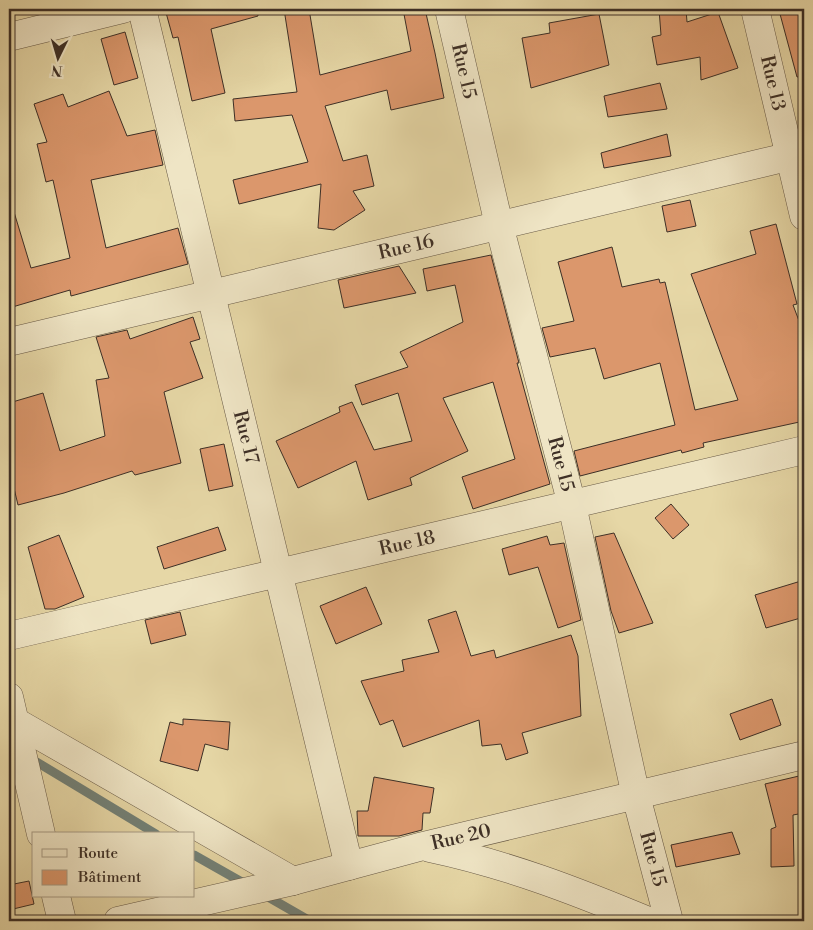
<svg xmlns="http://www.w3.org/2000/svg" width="813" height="930" viewBox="0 0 813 930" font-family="'Libre Bodoni',serif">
<rect width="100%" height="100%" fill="#e6d7a6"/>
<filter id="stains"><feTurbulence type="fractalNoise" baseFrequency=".004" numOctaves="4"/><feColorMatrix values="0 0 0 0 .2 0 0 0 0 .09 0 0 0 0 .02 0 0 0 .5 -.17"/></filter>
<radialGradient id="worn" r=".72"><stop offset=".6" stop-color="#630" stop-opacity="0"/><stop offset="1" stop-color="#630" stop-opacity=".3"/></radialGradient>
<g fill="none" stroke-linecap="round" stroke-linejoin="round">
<g stroke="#738177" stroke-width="9">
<path d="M30,758L156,834"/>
<path d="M194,855L247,885"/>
<path d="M263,894L310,921"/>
</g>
</g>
<g fill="#db976c" stroke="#3d2f26">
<path d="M165,9H257L258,16L211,29L225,93L192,101L178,37L173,38Z"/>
<path d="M284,9H309L320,75L411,51L403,9H425L435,53L444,98L391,110L387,90L325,106L343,161L367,155L374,186L353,191L365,210L334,230L318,228L321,184L239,204L233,180L308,162L292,115L235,121L233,99L297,92Z"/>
<path d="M659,9H686L687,22L718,12L738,68L701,80L700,57L657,65L652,37L661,35Z"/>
<path d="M804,9V76L797,77L780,14Z"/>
<path d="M599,14L609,65L531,88L522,38L550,33L549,23Z"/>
<path d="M125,32L138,78L114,85L101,39Z"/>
<path d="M660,83L667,109L608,117L604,96Z"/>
<path d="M109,91L127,136L155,130L163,165L91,180L106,248L178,228L188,264L71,296L70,290L9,308V213L14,212L31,268L70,258L53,180L46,182L37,144L47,142L34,104L63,94L68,107Z"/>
<path d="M667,134L671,156L604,168L601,153Z"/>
<path d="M690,200L696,226L667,232L662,206Z"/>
<path d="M776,224L797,304L793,305L804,334V421L703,443L704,447L682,453L681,450L580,476L574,451L675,425L660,363L604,379L595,348L550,357L542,328L574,321L558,262L612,247L622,287L659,279L660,283L665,282L695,410L738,400L691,274L756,254L750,231Z"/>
<path d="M491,255L519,363H517L550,484L473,509L462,477L515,459L493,382L443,398L468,451L410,478L412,485L368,500L356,461L298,488L276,441L340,412L339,407L352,402L374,450L412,441L398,393L362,405L355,385L408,367L400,352L463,322L455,285L427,291L423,269Z"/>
<path d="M399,266L416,293L344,308L338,280Z"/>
<path d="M193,317L200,339L190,342L203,378L164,392L181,463L135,475L132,471L64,493L18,505L13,484L9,485V403L43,393L60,451L105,436L96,380L109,378L96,337L127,330L130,339Z"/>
<path d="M224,444L233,486L209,491L200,449Z"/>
<path d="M671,504L689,525L673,539L655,518Z"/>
<path d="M218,527L226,550L164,569L157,547Z"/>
<path d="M614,533L653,623L619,633L611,611L595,537Z"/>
<path d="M59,535L84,597L55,609H45L28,547Z"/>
<path d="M547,536L550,545L564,543L581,620L558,628L538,567L509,575L502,549Z"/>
<path d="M801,581L804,593V617L766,628L755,595Z"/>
<path d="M366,587L382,624L336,644L320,606Z"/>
<path d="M456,611L471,656L494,650L496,658L571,635L578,656L581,716L522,733L528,753L506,760L501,744L482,746L479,720L403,747L393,720L380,725L361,681L404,671L402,660L439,652L428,620Z"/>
<path d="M180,612L186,635L151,644L145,620Z"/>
<path d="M772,699L781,725L740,740L730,714Z"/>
<path d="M183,719L230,722L228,750L205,744L198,771L160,761L170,722L183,725Z"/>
<path d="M799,776L804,796V813L793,815L794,866L771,867V829L776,827L765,784Z"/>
<path d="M374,777L434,788L430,813H423L422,830L399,836H358L357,811H368Z"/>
<path d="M732,832L740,854L676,867L671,845Z"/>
<path d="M29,881L34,904L9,910V885Z"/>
</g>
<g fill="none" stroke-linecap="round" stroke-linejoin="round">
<defs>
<g id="minor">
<path d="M142,9L349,866"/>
<path d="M449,9L499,225L572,505L636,796L669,921"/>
<path d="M755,9L804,216"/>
<path d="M9,37L123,9"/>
<path d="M9,342L804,153"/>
<path d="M9,636L804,450"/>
<path d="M9,697L41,834"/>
<path d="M14,721L293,881"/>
<path d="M430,848C506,864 576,891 648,921"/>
<path d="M56,896L62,921"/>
<path d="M118,921L293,881L423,846L804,755"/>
</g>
</defs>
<use href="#minor" stroke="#675946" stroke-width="29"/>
<use href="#minor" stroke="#efe5c5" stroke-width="28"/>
</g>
<g text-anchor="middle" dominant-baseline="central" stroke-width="5" stroke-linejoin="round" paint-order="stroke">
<g font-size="19" fill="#3d2f26" stroke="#efe5c5">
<text transform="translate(464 71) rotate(77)">Rue 15</text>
<text transform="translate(773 83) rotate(77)">Rue 13</text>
<text transform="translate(406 247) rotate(-13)">Rue 16</text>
<text transform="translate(246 437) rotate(76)">Rue 17</text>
<text transform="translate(561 464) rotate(75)">Rue 15</text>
<text transform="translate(407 543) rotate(-13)">Rue 18</text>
<text transform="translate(461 837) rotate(-13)">Rue 20</text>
<text transform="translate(653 859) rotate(75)">Rue 15</text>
</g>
</g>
<rect width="813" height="930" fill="none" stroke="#e6d7a6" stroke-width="30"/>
<rect x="10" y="10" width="793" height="910" fill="none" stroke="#3d2f26" stroke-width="2.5"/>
<rect x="15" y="15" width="783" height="900" fill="none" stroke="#3d2f26"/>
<rect x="32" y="832" width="162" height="65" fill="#efe5c5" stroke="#a89c85"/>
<rect x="42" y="849" width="25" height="8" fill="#efe5c5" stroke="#a89c85"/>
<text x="78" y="858" font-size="15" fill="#3d2f26">Route</text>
<rect x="42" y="870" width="25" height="15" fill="#db976c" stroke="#a89c85"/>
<text x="78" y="882" font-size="15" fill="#3d2f26">Bâtiment</text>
<g transform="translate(58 58) rotate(185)" stroke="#efe5c5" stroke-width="4" paint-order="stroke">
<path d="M0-4L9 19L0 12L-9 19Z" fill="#3d2f26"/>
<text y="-8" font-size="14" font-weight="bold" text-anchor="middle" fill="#3d2f26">N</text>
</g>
<rect width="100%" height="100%" filter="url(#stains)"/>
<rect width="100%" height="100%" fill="url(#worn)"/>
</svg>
